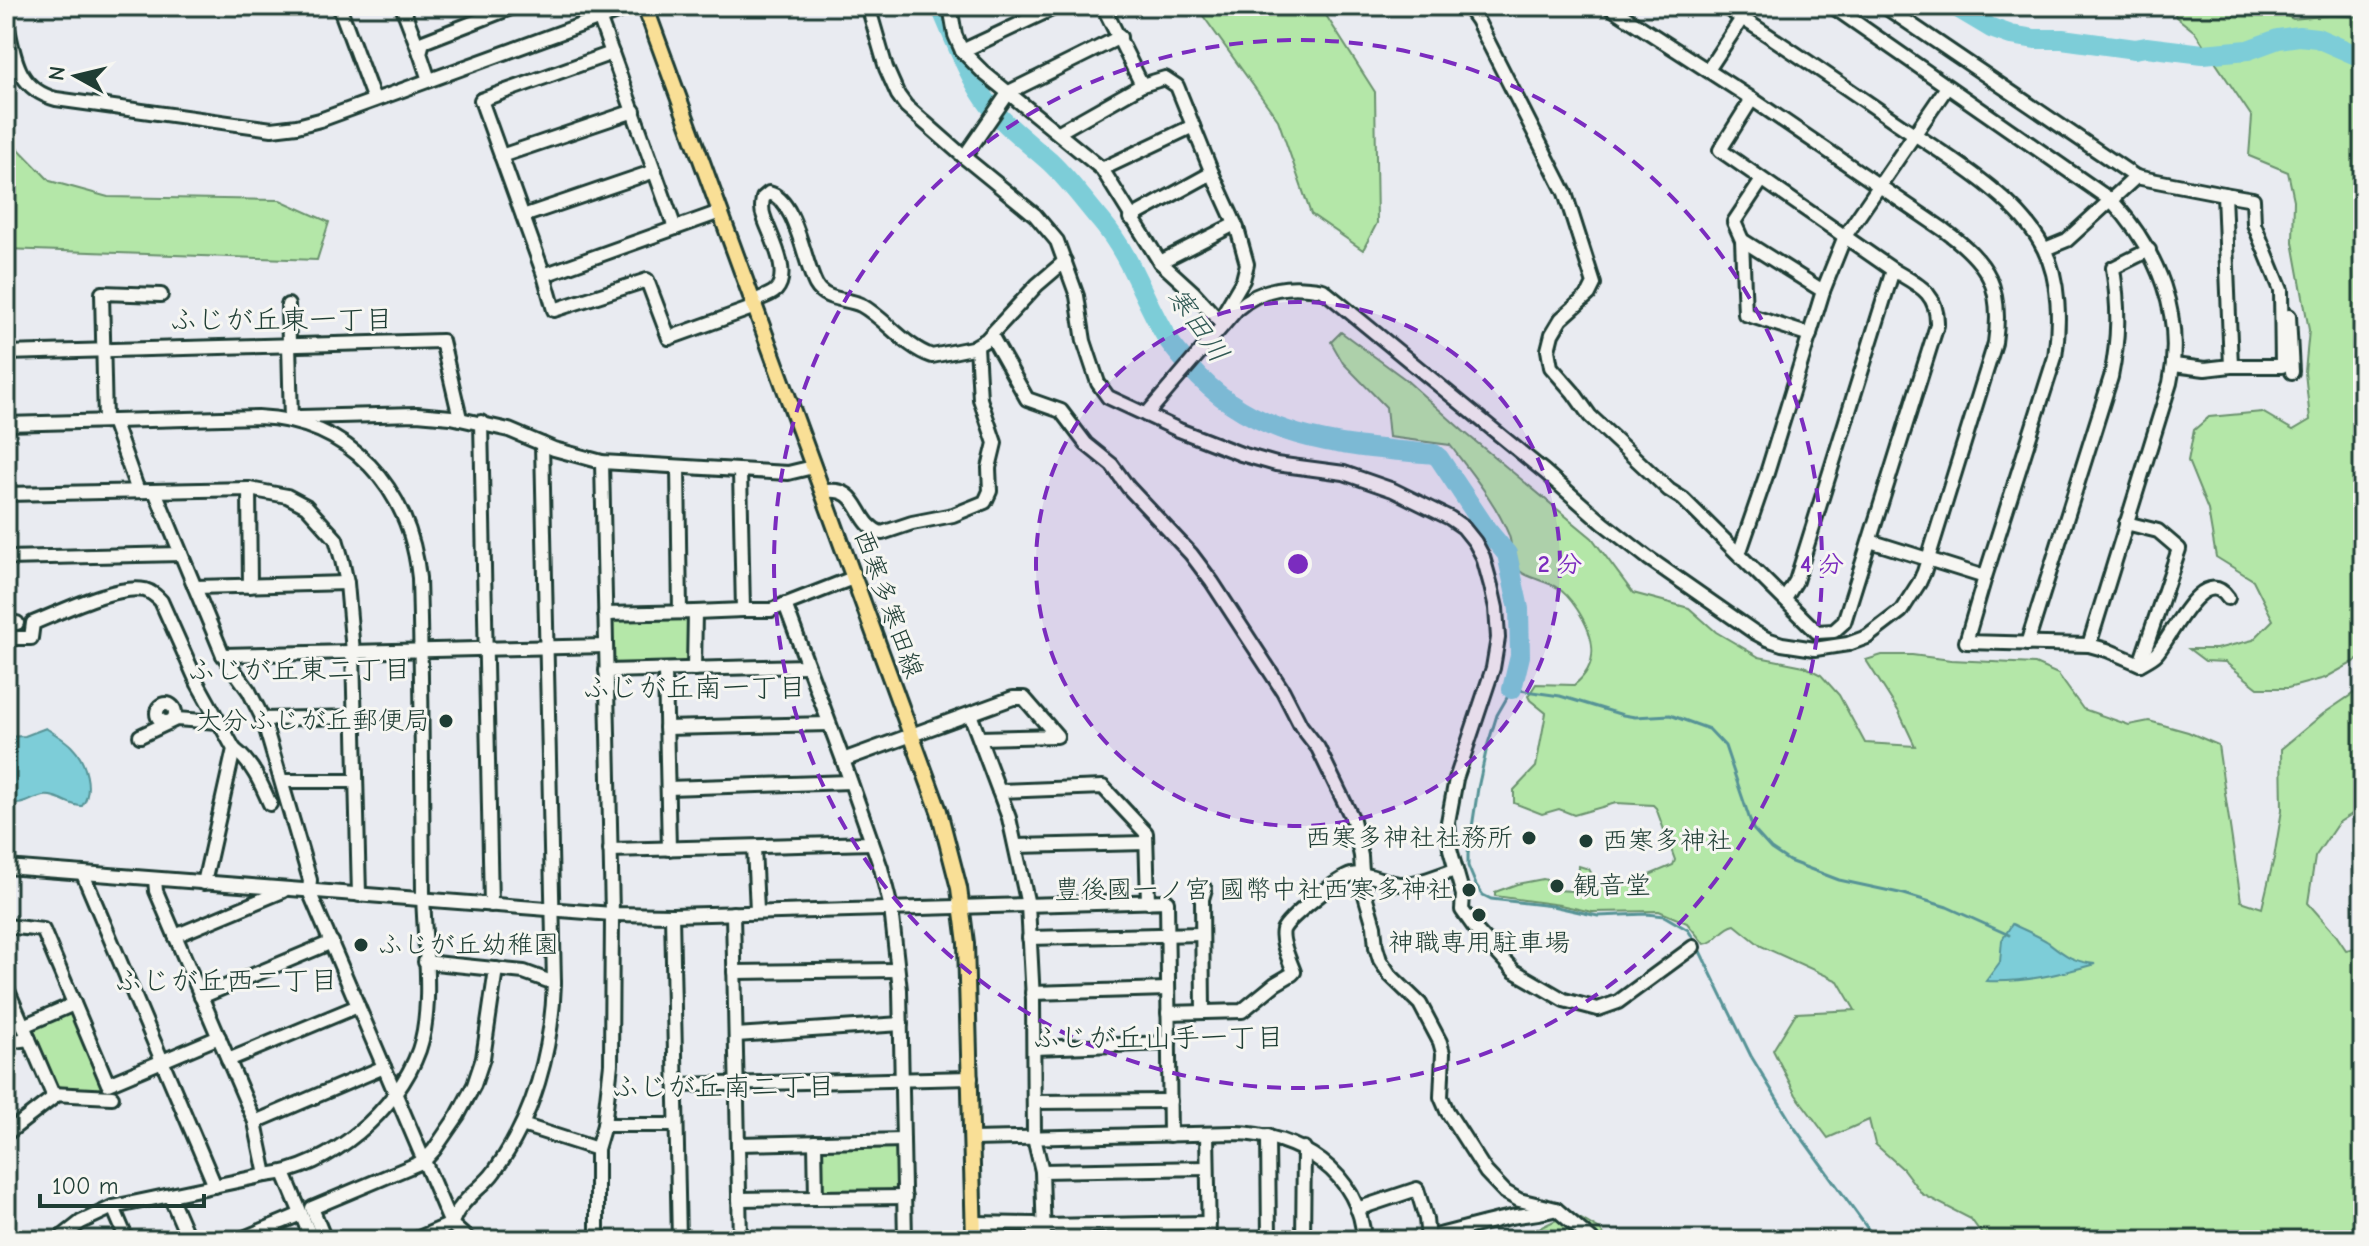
<svg xmlns="http://www.w3.org/2000/svg" width="2369" height="1246" viewBox="0 0 2369 1246" font-family="'Comic Neue','Klee One',sans-serif">
<rect width="100%" height="100%" fill="#e9ebf1"/>
<filter id="ink" filterUnits="userSpaceOnUse"><feTurbulence type="fractalNoise" baseFrequency=".0125" numOctaves="2"/><feDisplacementMap in="SourceGraphic" scale="16" xChannelSelector="R" yChannelSelector="G"/><feConvolveMatrix kernelMatrix="1 2 1 2 8 2 1 2 1" color-interpolation-filters="sRGB"/></filter>
<g filter="url(#ink)">
<g fill="#b4e7a8" stroke="#6a926e" stroke-width="2">
<path d="M1196,6H1320L1375,92L1377,223L1363,250L1311,214L1278,120Z"/>
<path d="M2173,6H2266L2293,19L2331,15L2363,17V657L2325,678L2288,688H2258L2225,662L2205,661L2189,649H2216L2253,640L2273,620L2253,580L2216,557L2208,510L2188,461L2194,430L2209,417L2262,412L2293,430L2310,420L2305,372L2309,330L2293,242L2294,200L2288,172L2249,156L2252,117L2195,32L2176,17Z"/>
<path d="M6,136L50,181L108,197L280,200L329,222L317,260L6,249Z"/>
<path d="M1341,332L1405,379L1463,431L1592,538L1633,593L1689,608L1716,632L1759,657L1804,666L1821,675L1839,695L1865,743L1915,746L1899,712L1866,660L1882,655H1912L1951,660L2035,664L2058,674L2083,709L2129,725L2149,721L2188,732L2218,745L2241,901L2262,908L2274,858L2282,810L2281,749L2323,714L2363,687V807L2338,823L2315,857L2308,903L2336,935L2346,950L2360,947L2363,943V1240H1986L1971,1219L1922,1194L1903,1169L1875,1144L1869,1120L1828,1138L1796,1095L1773,1050L1796,1013L1855,1010L1838,981L1761,946L1735,925C1722,927 1717,943 1704,944L1687,923L1659,911L1592,912L1560,905L1495,896V892L1517,884L1543,879L1547,880L1555,890L1573,891L1578,886L1579,866L1589,869L1598,885L1628,884L1673,865L1675,860L1656,808L1653,805L1616,803L1574,815L1559,809L1542,814L1514,803V790L1536,767L1546,713L1530,700L1528,696L1536,684L1574,685C1602,663 1594,635 1577,609C1571,600 1565,592 1556,587C1545,580 1524,578 1517,568C1510,559 1513,543 1508,533C1494,500 1471,473 1450,445L1389,437L1386,407L1343,363L1331,342Z"/>
<path d="M688,617L692,620L688,666L617,667L612,663L611,623L615,618Z"/>
<path d="M71,1009L103,1085L100,1093L56,1090L29,1027Z"/>
<path d="M894,1144L899,1147L900,1190L896,1193H822L820,1146Z"/>
<path d="M1571,1213L1600,1230L1608,1240H1542L1533,1231Z"/>
</g>
<g fill="#7dcdd8" stroke="#579396" stroke-width="2">
<path d="M46,728C54,734 65,739 72,747C86,761 94,790 82,806C68,806 58,794 44,796C29,798 21,809 6,801V737L25,736Z"/>
<path d="M2012,924C2024,930 2037,935 2048,942C2066,956 2072,961 2095,964C2060,974 2023,983 1986,981L2000,962L2002,940Z"/>
</g>
<g fill="none" stroke-linecap="round" stroke-linejoin="round">
<path stroke="#579396" stroke-width="3" d="M1876,1240L1794,1127L1751,1056L1695,941L1688,930L1664,916L1647,914L1598,916L1552,906L1491,899L1483,895L1476,885L1468,866V854L1478,788L1487,747L1497,715L1512,689L1560,696L1623,715L1635,717L1670,715L1709,729L1725,746L1753,829L1771,849L1789,861L1839,880L1904,894L1947,907L2009,935"/>
<g stroke="#7dcdd8" stroke-width="20">
<path d="M940,6C954,37 966,71 985,99C1001,123 1029,143 1050,162C1069,180 1085,202 1102,222C1131,256 1144,301 1167,338C1174,349 1182,357 1190,367C1254,441 1342,446 1434,454L1439,458L1487,530L1507,554L1519,609L1520,656L1512,689"/>
<path d="M1954,6L1991,28L2011,35L2035,39H2062L2135,49L2146,47L2203,54L2248,50L2278,39L2299,36L2317,38L2363,58"/>
</g>
<defs>
<g id="minor">
<path d="M339,6L374,100"/>
<path d="M402,6L420,53"/>
<path d="M595,6L675,228"/>
<path d="M868,6L886,68L898,95L906,106L964,157L1035,215L1057,241L1077,296L1084,341L1098,383L1108,397L1179,430L1241,454L1276,464L1344,473L1393,490L1450,518L1463,527L1475,542L1483,557L1491,586L1496,608L1498,638L1493,668L1456,779L1448,822L1450,849L1463,895L1462,910L1477,931L1514,971L1564,1000L1598,1009L1618,1002L1693,947"/>
<path d="M950,6L955,35L962,51L984,73L1102,169L1160,262L1194,293L1223,325"/>
<path d="M1103,6L1142,85L1165,78L1177,86L1212,173L1237,228L1247,264L1243,280L1219,321"/>
<path d="M1467,6L1477,20L1565,193L1594,284L1589,294L1561,319L1552,334L1548,350L1551,367L1573,392L1590,416L1669,490L1683,499L1817,632L1834,631L1844,622L1937,325C1938,292 1918,285 1893,270"/>
<path d="M1723,6C1782,43 1839,83 1896,122C1943,154 2019,197 2044,249C2060,280 2060,323 2055,357L1985,577"/>
<path d="M1832,6L2112,201C2158,251 2184,315 2170,383L2089,645L1966,642L1985,577L1870,541"/>
<path d="M1884,6L2136,177"/>
<path d="M6,20C15,56 15,88 56,99L272,129L297,126L320,120L633,6"/>
<path d="M962,51L1058,6"/>
<path d="M612,53L481,100L544,275L554,310L647,280L669,338L755,307"/>
<path d="M1708,70L1750,6"/>
<path d="M429,80L420,53L423,42L516,6"/>
<path d="M1752,99L1720,150L1893,270L1796,581L1785,599"/>
<path d="M1059,132L1142,85"/>
<path d="M501,156L634,111"/>
<path d="M964,157L1009,92L1120,37"/>
<path d="M1102,169L1193,126"/>
<path d="M1762,180L1734,222L1742,240L1745,314L1810,335"/>
<path d="M2224,194L2253,199L2254,224L2281,290L2282,366H2231"/>
<path d="M523,216L655,171"/>
<path d="M1130,218L1212,173"/>
<path d="M1742,240L1823,291"/>
<path d="M2045,249L2067,240L2136,177L2224,194L2231,366L2205,369L2174,365"/>
<path d="M1160,262L1235,224"/>
<path d="M544,275L720,212"/>
<path d="M753,301C760,298 770,296 776,290C792,272 769,234 764,217C761,210 762,204 763,198L769,193C796,199 804,263 816,285C825,301 846,298 861,305C886,319 905,347 932,356L972,348L986,340L1037,285L1065,261"/>
<path d="M288,305L291,421L300,417L417,414L451,417L509,430L554,449L602,462L788,473L813,467"/>
<path d="M2289,316L2292,372"/>
<path d="M991,335L1027,399L1061,411L1086,444L1112,465L1128,487L1191,554L1212,582L1283,691L1301,726L1318,748L1353,820L1361,856L1363,888L1374,926L1376,947L1380,960L1390,975L1420,1004L1440,1042L1443,1053L1441,1097L1447,1111L1486,1172L1505,1192L1519,1200L1556,1209L1592,1240"/>
<path d="M6,353L442,341L460,418"/>
<path d="M1146,415L1237,309C1262,287 1290,284 1323,290L1545,472L1603,523L1648,558L1754,632L1767,639L1782,644L1815,649L1848,644L1867,637L1901,611L1919,583L1924,572L1995,343C2003,287 1989,263 1944,230L1752,99L1608,6"/>
<path d="M105,421L102,293L161,295"/>
<path d="M113,421L138,491"/>
<path d="M481,422L491,905"/>
<path d="M6,424L258,417C350,421 410,488 419,578C422,683 422,788 423,893C424,940 434,1007 419,1050C398,1109 330,1169 266,1175L113,1207L81,1222L58,1240"/>
<path d="M602,462L612,914L611,1064L604,1125"/>
<path d="M678,467L680,612"/>
<path d="M740,471L743,610H771L853,578"/>
<path d="M249,489L250,586"/>
<path d="M155,491L223,655L249,691L263,719L310,880L309,891L451,1224L469,1240"/>
<path d="M822,492C863,483 853,524 882,533L912,523L953,515L985,502L990,491L989,468L995,443L980,399L977,346"/>
<path d="M6,494L249,489L287,496L306,506L336,539L342,560L347,583L353,652L359,895"/>
<path d="M1739,554L1767,473L1823,291L1845,236L1947,87"/>
<path d="M6,558L181,554"/>
<path d="M195,587L347,583"/>
<path d="M785,604L843,760L881,868L891,908L900,990L905,1240"/>
<path d="M695,612L743,610"/>
<path d="M605,614L695,612L694,669"/>
<path d="M6,623H17"/>
<path d="M6,638H31L33,623C61,612 117,584 145,590C152,592 156,596 161,601L198,684L234,749L204,883"/>
<path d="M2027,644L2111,377C2119,336 2119,309 2113,268L2149,250"/>
<path d="M2089,645L2107,650L2140,664L2179,549L2158,531L2126,523"/>
<path d="M223,655L606,646"/>
<path d="M2140,664C2145,661 2152,658 2156,654C2170,640 2203,562 2228,598"/>
<path d="M606,671L808,666"/>
<path d="M665,671L669,849"/>
<circle cx="166" cy="713" r="9"/>
<path d="M970,714L1009,818L1028,905L1033,1000L1034,1138L1042,1171"/>
<path d="M263,719L354,717"/>
<path d="M666,728L829,724"/>
<path d="M140,736L176,719L218,722"/>
<path d="M234,749C252,763 261,783 270,804"/>
<path d="M843,760L1013,698H1024L1057,736L980,738"/>
<path d="M283,781H356"/>
<path d="M668,788L850,782"/>
<path d="M999,791L1103,787L1146,833L1148,902"/>
<path d="M1016,846L1146,843"/>
<path d="M754,847L757,911"/>
<path d="M610,850L872,843"/>
<path d="M6,867L612,914L672,915L1167,901L1170,1135"/>
<path d="M83,874L215,1186"/>
<path d="M155,879L156,891L255,1122L266,1175"/>
<path d="M733,913L740,1240"/>
<path d="M672,915L679,1240"/>
<path d="M6,926L43,930L108,1084L219,1037"/>
<path d="M175,936L283,891"/>
<path d="M1029,938L1202,934"/>
<path d="M425,962L524,972L554,983"/>
<path d="M734,972L897,970"/>
<path d="M6,986L54,1097L6,1134"/>
<path d="M1032,993L1168,989"/>
<path d="M201,997L332,942"/>
<path d="M1203,1012L1202,899L1205,889"/>
<path d="M1168,1013L1242,1011L1275,984L1292,974L1294,972C1290,961 1280,941 1283,930C1288,918 1339,878 1351,875C1367,871 1384,883 1400,884C1418,885 1438,875 1455,870"/>
<path d="M23,1026L74,1004"/>
<path d="M736,1035L901,1024"/>
<path d="M6,1042L29,1039"/>
<path d="M1034,1048L1169,1043"/>
<path d="M228,1060L358,1006"/>
<path d="M676,1085L971,1078"/>
<path d="M52,1094L112,1097"/>
<path d="M1034,1102L1170,1101"/>
<path d="M255,1122L384,1067"/>
<path d="M522,1125L597,1149"/>
<path d="M1207,1134L1209,1240"/>
<path d="M1268,1136L1269,1240"/>
<path d="M972,1139L1235,1133C1298,1134 1360,1172 1364,1240"/>
<path d="M815,1142L816,1198"/>
<path d="M738,1144L903,1140"/>
<path d="M284,1173L312,1240"/>
<path d="M170,1196L189,1240"/>
<path d="M739,1199L905,1197"/>
<path d="M113,1207L127,1240"/>
<path d="M1357,1209L1417,1189L1426,1219L1428,1240"/>
<path d="M974,1223L1034,1224V1240"/>
<path d="M1043,1226L1209,1223"/>
<path d="M1428,1238C1455,1231 1483,1223 1511,1217C1526,1214 1541,1214 1556,1209"/>
<path d="M239,1240L301,1214"/>
<path d="M325,1240L312,1208L424,1161L434,1150L458,1115L474,1085L483,1058L496,969"/>
<path d="M414,1240L451,1224C454,1219 456,1212 460,1208C469,1194 485,1185 494,1172C534,1117 552,1050 554,983L542,444"/>
<path d="M597,1240V1149L604,1125H675"/>
<path d="M1044,1240L1042,1171L1207,1168"/>
<path d="M1303,1240L1304,1148"/>
</g>
<path id="major" d="M645,6L939,811L959,888L966,943L974,1240"/>
</defs>
<use href="#minor" stroke="#1f3d34" stroke-width="18"/>
<use href="#major" stroke="#1f3d34" stroke-width="20"/>
<use href="#minor" stroke="#f6f6f2" stroke-width="12"/>
<use href="#major" stroke="#f9df96" stroke-width="14"/>
</g>
</g>
<circle cx="1298" cy="564" r="262" fill="#7b2cbf" fill-opacity=".12"/>
<g fill="none" stroke="#7b2cbf" stroke-width="4" stroke-dasharray="14 10">
<circle cx="1298" cy="564" r="262"/>
<circle cx="1298" cy="564" r="524"/>
</g>
<g fill="#1f3d34" stroke="#f6f6f2" stroke-width="3">
<circle cx="446" cy="721" r="8"/>
<circle cx="1529" cy="838" r="8"/>
<circle cx="1586" cy="841" r="8"/>
<circle cx="1557" cy="886" r="8"/>
<circle cx="1469" cy="890" r="8"/>
<circle cx="1479" cy="915" r="8"/>
<circle cx="361" cy="945" r="8"/>
</g>
<g text-anchor="middle" dominant-baseline="central" stroke-width="6" stroke-linejoin="round" paint-order="stroke">
<g font-size="26" fill="#1f3d34" stroke="#f6f6f2">
<text transform="translate(888 604) rotate(70)">西寒多寒田線</text>
</g>
<g font-size="26" fill="#1f3d34" stroke="#f6f6f2" text-anchor="end">
<text x="430" y="721">大分ふじが丘郵便局</text>
<text x="1513" y="838">西寒多神社社務所</text>
<text x="1602" y="841" text-anchor="start">西寒多神社</text>
<text x="1573" y="886" text-anchor="start">観音堂</text>
<text x="1453" y="890">豊後國一ノ宮 國幣中社西寒多神社</text>
<text x="1479" y="943" text-anchor="middle">神職専用駐車場</text>
<text x="377" y="945" text-anchor="start">ふじが丘幼稚園</text>
</g>
<g font-size="28" fill="#1f3d34" stroke="#f6f6f2">
<text x="281" y="320">ふじが丘東一丁目</text>
<text x="299" y="670">ふじが丘東二丁目</text>
<text x="694" y="688">ふじが丘南一丁目</text>
<text x="226" y="981">ふじが丘西二丁目</text>
<text x="1158" y="1038">ふじが丘山手一丁目</text>
<text x="723" y="1087">ふじが丘南二丁目</text>
</g>
<g font-size="28" font-style="italic" fill="#325a55" stroke="#f6f6f2">
<text transform="translate(1198 325) rotate(55)">寒田川</text>
</g>
</g>
<circle cx="1298" cy="564" r="12" fill="#7b2cbf" stroke="#f6f6f2" stroke-width="4"/>
<g font-size="24" text-anchor="middle" font-weight="bold" fill="#7b2cbf" stroke="#f6f6f2" stroke-width="6" stroke-linejoin="round" paint-order="stroke">
<text x="1560" y="572">2 分</text>
<text x="1822" y="572">4 分</text>
</g>
<rect width="2369" height="1246" fill="none" stroke="#f6f6f2" stroke-width="32"/>
<rect x="16" y="16" width="2337" height="1214" fill="none" stroke="#1f3d34" stroke-width="3" filter="url(#ink)"/>
<g transform="translate(76 76) rotate(278)" stroke="#f6f6f2" stroke-width="6" paint-order="stroke">
<path d="M0-6L14 30L0 20L-14 30Z" fill="#1f3d34"/>
<text y="-12" font-size="22" font-weight="bold" text-anchor="middle" fill="#1f3d34">N</text>
</g>
<path d="M40 1194v12h164v-12" fill="none" stroke="#1f3d34" stroke-width="4"/>
<text x="52" y="1194" font-size="24" fill="#1f3d34" stroke="#f6f6f2" stroke-width="6" paint-order="stroke">100 m</text>
</svg>
